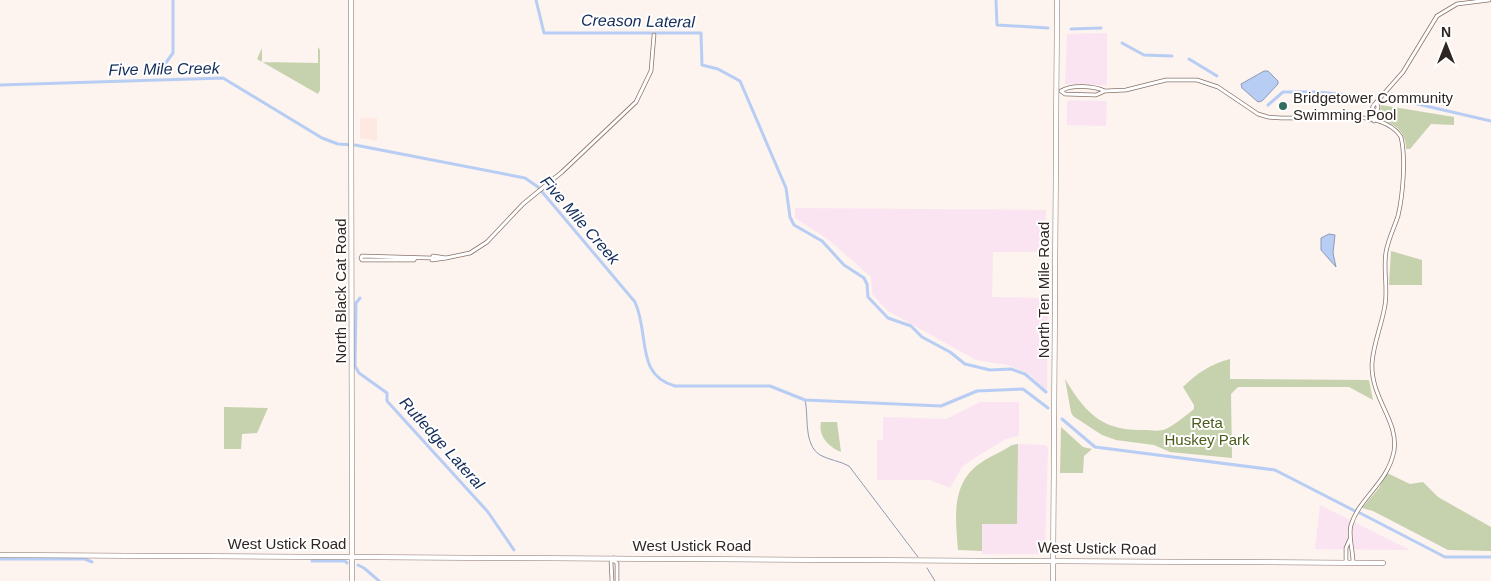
<svg xmlns="http://www.w3.org/2000/svg" width="1491" height="581" viewBox="0 0 1491 581" font-family="Arial,sans-serif">
<rect width="100%" height="100%" fill="#fdf3ef"/>
<g fill="#fae4f2">
<path d="M1107,33V85L1065,84L1067,34Z"/>
<path d="M795,208L1046,210L1045,252H993L992,297L1048,298L1047,391L1028,373L1007,365L976,360L888,311L872,294L871,277L829,240L795,218Z"/>
<path d="M980,402H1019V436L1006,439L971,460L962,467L950,488L930,480H877V440H883V417L946,419Z"/>
<path d="M1018,444L1046,445L1048,448L1045,551L1042,554H982V524H1017Z"/>
<path d="M1320,505L1410,550L1315,549Z"/>
</g>
<path fill="#fde9e1" d="M360,118H377V141L360,138Z"/>
<path fill="#fbe4f1" d="M1069,100L1107,101L1106,126L1067,125V103Z"/>
<g fill="#c6d1ad">
<path d="M318,47L320,50V90L318,94L257,59L262,48V62L318,63Z"/>
<path d="M1381,105L1454,117V125L1431,124L1410,149H1406C1406,130 1394,124 1378,118Z"/>
<path d="M1391,251L1422,260V285H1389Z"/>
<path d="M1230,359V379L1369,380L1373,400L1349,387H1238L1231,394L1232,458L1170,452L1154,445L1116,440L1102,435L1073,416L1071,412L1065,379C1085,412 1101,431 1143,430C1150,430 1160,432 1166,429C1176,424 1185,416 1194,409V405L1183,387C1197,373 1211,364 1230,359Z"/>
<path d="M224,407L268,408L257,433L242,434L241,449H224Z"/>
<path d="M821,422H837L841,452C829,447 818,437 821,422Z"/>
<path d="M1061,427L1083,447L1092,449L1084,456L1083,473H1060Z"/>
<path d="M1018,444L1017,524H982V551L958,550C956,523 951,490 973,469C983,459 1000,453 1012,445Z"/>
<path d="M1387,473L1410,484L1423,482L1438,497L1491,527V551L1448,550L1373,511L1362,508L1379,488Z"/>
</g>
<g fill="#b7cdf4" stroke="#8e9bb5">
<path d="M1264,71H1268L1278,81V84L1262,101L1258,102L1242,88L1241,84Z"/>
<path d="M1329,234L1335,235L1333,253L1336,267L1321,250V238Z"/>
</g>
<g fill="none" stroke-linecap="round" stroke-linejoin="round">
<g stroke="#8e9bb5" stroke-width="1">
<path d="M805,400C809,416 803,444 820,455C829,460 840,461 849,466L918,557"/>
<path d="M927,568L935,581"/>
</g>
<g stroke="#b7cdf4" stroke-width="3">
<path d="M536,0L544,33H701L702,65L718,69L740,81L786,188L790,217L794,225L822,241L844,265L864,278L867,284L868,297L888,318L911,326L922,337L950,352L965,364L990,370L1011,369L1025,374L1046,392"/>
<path d="M996,0L997,25L1048,28"/>
<path d="M1071,29L1101,28"/>
<path d="M1122,43L1144,55L1172,56"/>
<path d="M1189,59L1217,76"/>
<path d="M159,72L173,53V0"/>
<path d="M0,85L223,78L322,138L338,144L355,145L525,178L538,187L635,302C650,335 635,375 675,386H770L805,400L941,406L977,391L1023,389L1048,408"/>
<path d="M1386,100L1413,103L1491,121"/>
<path d="M1268,105L1283,92H1317L1369,97"/>
<path d="M360,298L356,303L355,366L359,373L387,393V401L488,512L514,550"/>
<path d="M1062,419L1095,447L1275,470L1355,511"/>
<path d="M1360,513L1445,557H1491"/>
<path d="M0,559H85L92,562"/>
<path d="M312,561H345L347,563"/>
<path d="M358,565L364,568L379,581"/>
</g>
<defs>
<g id="minor">
<path d="M1105,91C1094,86 1072,84 1061,91L1065,94L1096,95L1105,91L1126,90L1166,80H1197L1218,87L1258,114L1268,117C1302,123 1380,103 1401,137C1406,158 1403,195 1398,216C1394,228 1388,240 1386,252C1383,269 1388,288 1385,305C1382,325 1373,344 1372,364C1371,399 1399,421 1394,451C1388,483 1359,498 1351,525C1348,536 1353,550 1353,562"/>
<path d="M1370,120L1373,106L1403,72L1437,16L1457,4L1489,0"/>
<path d="M1374,121L1378,107L1377,103"/>
<path d="M433,256L446,258L432,260Z"/>
<path d="M415,258L414,260H362L361,258L362,256L431,258"/>
<path d="M446,258L470,253L487,242L523,204L562,172L636,102L651,71L654,35"/>
<path d="M614,561L617,563V581"/>
<path d="M1346,562V548L1350,539"/>
<path d="M612,581L611,562L614,558"/>
</g>
<g id="major">
<path d="M351,0L352,581"/>
<path d="M0,555L1383,563"/>
<path d="M1053,581L1057,0"/>
</g>
</defs>
<use href="#minor" stroke="#88736a" stroke-width="4.5"/>
<use href="#major" stroke="#88736a" stroke-width="5.5"/>
<use href="#minor" stroke="#fff" stroke-width="3"/>
<use href="#major" stroke="#fff" stroke-width="4.5"/>
</g>
<circle fill="#306f5d" stroke="#fff" stroke-width="2" cx="1283" cy="106" r="5"/>
<g text-anchor="middle" dominant-baseline="central" stroke-width="4" stroke-linejoin="round" paint-order="stroke">
<g font-size="15" fill="#2f2622" stroke="#fff" text-anchor="start">
<text x="1293" y="97">Bridgetower Community<tspan x="1293" dy="17">Swimming Pool</tspan></text>
</g>
<g font-size="15" fill="#2f2622" stroke="#fff">
<text transform="translate(1043 290) rotate(-90)">North Ten Mile Road</text>
<text transform="translate(340 291) rotate(-90)">North Black Cat Road</text>
<text x="287" y="543">West Ustick Road</text>
<text x="692" y="545">West Ustick Road</text>
<text transform="translate(1097 548) rotate(1)">West Ustick Road</text>
</g>
<g font-size="15" fill="#4d5b1a" stroke="#fff">
<text x="1207" y="422">Reta<tspan x="1207" dy="17">Huskey Park</tspan></text>
</g>
<g font-size="16" font-style="italic" fill="#132c5b" stroke="#fff">
<text transform="translate(638 21) rotate(1)">Creason Lateral</text>
<text transform="translate(164 69) rotate(-1)">Five Mile Creek</text>
<text transform="translate(580 220) rotate(49)">Five Mile Creek</text>
<text transform="translate(442 443) rotate(48)">Rutledge Lateral</text>
</g>
</g>
<g transform="translate(1446 45)" stroke="#ffffff" stroke-width="4" paint-order="stroke">
<path d="M0-4L9 19L0 12L-9 19Z" fill="#2f2622"/>
<text y="-8" font-size="14" font-weight="bold" text-anchor="middle" fill="#2f2622">N</text>
</g>
</svg>
